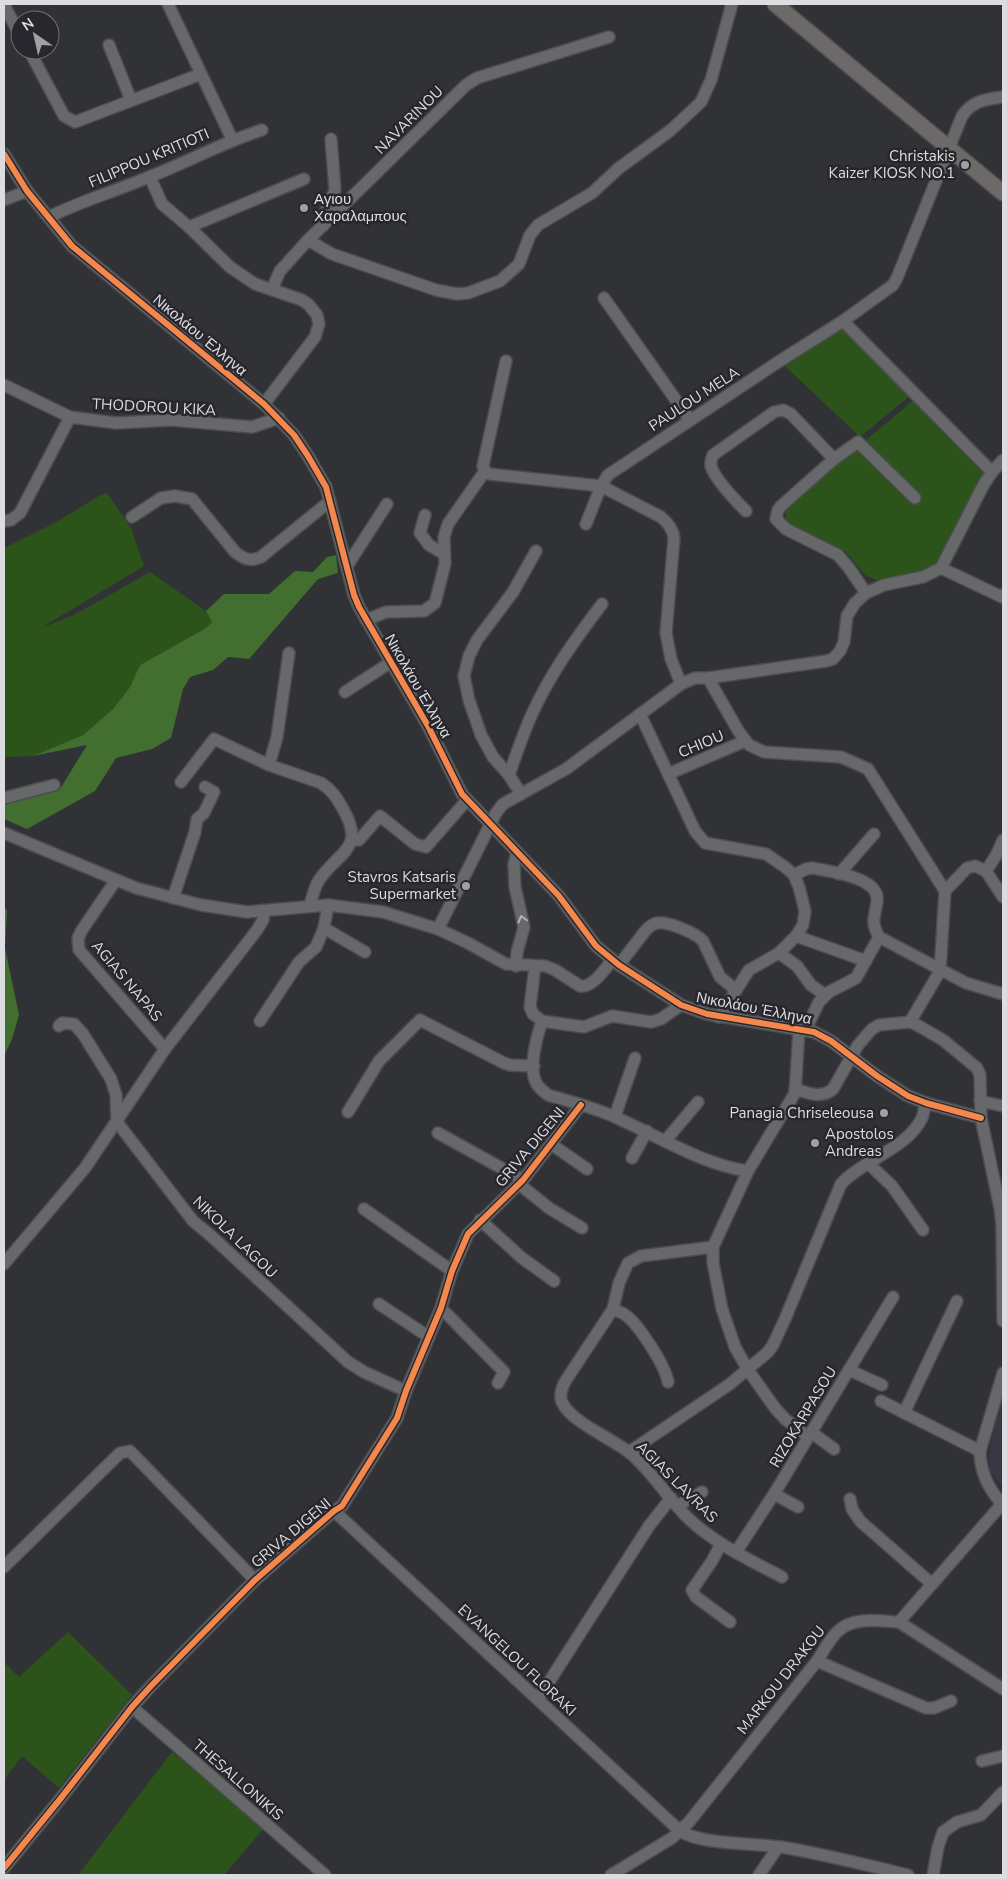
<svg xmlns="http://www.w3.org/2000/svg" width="1007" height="1879" viewBox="0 0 1007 1879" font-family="'Nunito Sans',sans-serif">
<rect width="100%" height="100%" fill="#313236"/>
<path fill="#373843" d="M1003,1395V1486L988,1469L991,1442Z"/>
<g fill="#2c531a">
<path d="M843,325L911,395L860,437L784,365Z"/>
<path d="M915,399L986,473L939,565L927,572L876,580L865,575L846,552L792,527L787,523L785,508Z"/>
<path d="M107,493L131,528L144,566L41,628L74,615L150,572L206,611L213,622L206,628L140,665L130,687L113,709L83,735L33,756L4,757V548L53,524L99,496Z"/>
<path d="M68,1632L132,1695L59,1788L22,1756L4,1780V1662L19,1677Z"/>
<path d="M172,1752L264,1828L224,1875H78Z"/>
</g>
<g fill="#426f2f">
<path d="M336,555L338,573L318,579L249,659L228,657L213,670L190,677L183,689L171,738L152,749L116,758L95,791L27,829L4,819V803L60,789L87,745L33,756L83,735L113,709L130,687L140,665L206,628L212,622L206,611L224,594H269L295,571L313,572L327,557Z"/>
<path d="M4,905L7,911L5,948L19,1015L12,1039L4,1056Z"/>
</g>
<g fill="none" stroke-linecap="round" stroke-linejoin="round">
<defs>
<g id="minor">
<path d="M168,4L232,139"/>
<path d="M4,5L20,35"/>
<path d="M109,45L131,100"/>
<path d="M29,50L64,116L75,122L201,74"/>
<path d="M4,154L27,191L72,246L264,404L294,435L308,456L326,487L354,595L359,607L428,726L462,794L559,896L596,946L619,965L681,1005L707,1014L814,1032L831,1041L877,1076L908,1096L926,1103L981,1118"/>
<path d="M150,177L162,204L189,227L230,267L255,284L302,300L308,304L317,315L319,324L315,337L264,404"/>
<path d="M4,200L27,191"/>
<path d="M49,217C81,201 116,191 149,177C188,162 221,143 262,130"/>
<path d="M323,226L326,210L335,190L331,139"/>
<path d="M189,227L304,179"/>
<path d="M308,240L332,254L436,290L457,294L468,293L500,281L519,264L530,235L538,225L592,193L619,168L671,130L701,102L711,80L732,4"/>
<path d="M272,289L280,271L308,240L466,85L477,78L609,37"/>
<path d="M604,298L690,420"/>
<path d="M843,321L992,472"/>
<path d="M506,361L483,466L485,471L489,474L601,486L661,517C668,523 673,529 674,538L666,633L671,659L681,684"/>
<path d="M4,385L70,417L116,423L171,420L252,427L279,418"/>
<path d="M746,511C736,501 715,480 711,466C710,462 712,458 713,455L774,412L783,410L791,414L834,459"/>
<path d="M425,515L420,533L429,545L444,554"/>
<path d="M132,517L161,498L175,496L192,499L235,552C244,559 250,562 261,557L330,501"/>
<path d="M4,521L11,520L20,513L70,417"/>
<path d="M586,524L601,486L608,475L775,364L843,321L893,285L897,278L962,116C972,101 986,99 1003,97"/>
<path d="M347,566L387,504"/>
<path d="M941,568L1002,597L1003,595"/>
<path d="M866,593L849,568L838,555L786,529L776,519L778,510L781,506L834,459L858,442L915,498"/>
<path d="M366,620L386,612L424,611L435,603L445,564L444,537L448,524L485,471"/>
<path d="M708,678L739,732L749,745L764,752L841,757L868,769L945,891L940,971L910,1022"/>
<path d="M345,692L391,662"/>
<path d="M640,714L695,831L705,843L766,854L785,867L794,875L799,887L805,911L803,925L796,936L779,953L749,970L719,1017"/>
<path d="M269,765L277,737L289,653"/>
<path d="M668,774L745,741"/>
<path d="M509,775C516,755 523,734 532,714C550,674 576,638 602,604"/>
<path d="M181,782L214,739L269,765L321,783C332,790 337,798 343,809C366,849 339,851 319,880C314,888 312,897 310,906"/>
<path d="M521,794L509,775L493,757L481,735L469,700L464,676L469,656L477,640L513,592L536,551"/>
<path d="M4,798L54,785"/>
<path d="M4,833L136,888L201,905L247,912L328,905L383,912L438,929L468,943L506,964L545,966L555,970L580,986C593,988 604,969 613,960"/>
<path d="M352,840H359L380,816L415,844L426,847L467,800"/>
<path d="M986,871L997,854L1003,840"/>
<path d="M839,874L874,834"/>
<path d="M794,875L806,869L813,868C830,872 880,877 877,901C875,918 870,920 879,937"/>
<path d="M116,880L82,930L78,938L79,950L165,1049"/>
<path d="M945,891L967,868L975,866L986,871L1003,897"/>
<path d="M173,898L195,832L197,819L204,813L214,792L205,787"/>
<path d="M328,905L324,928L365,952"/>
<path d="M438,929L496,813L503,804L566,769L681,684L695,678H708L826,661L833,659L840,651L844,642L847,616L855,603L866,593L884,585L923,577L941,568L984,484L992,472L1003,460"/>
<path d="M796,936L866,961"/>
<path d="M879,937L966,983L1003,994"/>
<path d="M779,953L797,966L811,985L825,995"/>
<path d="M619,965L646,930C649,927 652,924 657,923C667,921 696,933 703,941L720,977L736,990"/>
<path d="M516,966L517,952L524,927L515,887L514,864L517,852"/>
<path d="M535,966L530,1007L533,1014L542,1021L584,1027L612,1016L651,1022L661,1019L681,1005"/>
<path d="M260,1021L299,962L316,947L324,928"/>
<path d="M542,1021C537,1035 529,1066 535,1080C537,1087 543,1091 548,1095C571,1102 596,1108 617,1118C658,1136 703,1165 748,1171"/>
<path d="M59,1026L62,1023L74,1024L83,1034L111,1079L116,1095L117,1122L193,1221L210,1235L348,1362L364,1372L406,1391"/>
<path d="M799,1030L795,1093L748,1171L713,1247V1263L722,1309L735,1347L748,1370L775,1408L785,1419L808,1437"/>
<path d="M805,1031L819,1002L829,992L856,978L879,937"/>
<path d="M795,1089C808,1093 821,1099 833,1089L858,1045L872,1029L879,1025L910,1022L917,1025L943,1040L977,1068L980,1075L981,1118L1000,1208L1002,1225L1003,1321"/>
<path d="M980,1101L1003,1106"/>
<path d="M348,1112L379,1061L420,1020L504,1063L510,1065L534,1066"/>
<path d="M615,1116L635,1058"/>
<path d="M438,1133L523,1180"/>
<path d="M666,1140L698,1102"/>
<path d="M551,1144L587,1169"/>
<path d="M632,1158L647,1131"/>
<path d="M868,1163L892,1186L923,1230"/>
<path d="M519,1184L549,1208L582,1228"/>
<path d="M364,1209L452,1271"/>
<path d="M480,1220L522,1258L554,1281"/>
<path d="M713,1247L641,1256L628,1263L619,1283L613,1309L566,1380C562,1387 558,1396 563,1404C573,1423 613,1439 630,1453C653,1472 667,1498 688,1518C715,1544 750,1560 782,1577"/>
<path d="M4,1264L85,1168L165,1049L257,930L263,920L264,911"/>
<path d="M379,1304L429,1337"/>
<path d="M441,1308L504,1372L498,1383"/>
<path d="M613,1309C616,1311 621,1312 624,1314C638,1323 665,1365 668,1382"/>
<path d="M849,1370L882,1385"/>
<path d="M1003,1373L980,1451C980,1472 989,1490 1003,1505"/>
<path d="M881,1401L980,1451"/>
<path d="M904,1413L957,1301"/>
<path d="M811,1432L834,1449"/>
<path d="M629,1452L730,1384L768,1352L773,1345L785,1319L841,1184C864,1159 907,1149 922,1118C924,1114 924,1108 926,1103"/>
<path d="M774,1494L798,1507"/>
<path d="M850,1499L852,1509L860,1521L932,1584"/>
<path d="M677,1506L702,1492"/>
<path d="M334,1511L680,1831C702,1845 754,1843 781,1847C824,1854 866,1865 908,1875"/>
<path d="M721,1544L712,1561L692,1590L696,1597L730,1622"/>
<path d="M736,1552L774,1494L893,1297"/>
<path d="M4,1567L120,1453L130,1451L255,1580"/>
<path d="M899,1622L1003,1689"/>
<path d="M817,1661L926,1708H934L951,1701"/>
<path d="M538,1699L649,1526L671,1498"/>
<path d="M132,1707L325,1875"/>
<path d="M982,1761L1003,1756"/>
<path d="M4,1868L61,1798L132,1707L151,1686L255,1580L334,1511L342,1506L397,1418L406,1391L441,1308L452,1271L468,1234L523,1180L581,1105"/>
<path d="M611,1875L672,1838L689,1822L817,1661C823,1652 829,1640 837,1632C853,1616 879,1621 899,1622L1002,1504"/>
<path d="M759,1875L778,1847"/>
<path d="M933,1875L938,1847L943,1832L957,1822L981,1815L1003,1792"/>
</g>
<path id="major" d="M775,4L1003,193"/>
</defs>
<use href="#minor" stroke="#4d4d51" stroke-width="14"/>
<use href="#major" stroke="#4d4d51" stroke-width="18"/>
<use href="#minor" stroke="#67686a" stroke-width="11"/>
<use href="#major" stroke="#6d6969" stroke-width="15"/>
<defs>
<g id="cycleway">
<path d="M4,154L27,191L72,246L264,404L294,435L308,456L326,487L354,595L359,607L428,726L462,794L559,896L596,946L619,965L681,1005L707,1014L814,1032L831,1041L877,1076L908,1096L926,1103L981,1118"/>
<path d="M4,1868L61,1798L132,1707L151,1686L255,1580L334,1511L342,1506L397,1418L406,1391L441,1308L452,1271L468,1234L523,1180L581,1105"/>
</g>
</defs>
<use href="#cycleway" stroke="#27272d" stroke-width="9"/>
<use href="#cycleway" stroke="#f5874c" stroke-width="6"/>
</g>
<defs><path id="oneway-chevron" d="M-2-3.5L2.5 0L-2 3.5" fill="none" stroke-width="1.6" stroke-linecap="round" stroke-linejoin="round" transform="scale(1.25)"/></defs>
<use stroke="#b4b4b7" href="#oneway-chevron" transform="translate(522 919) rotate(-105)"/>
<g fill="#a1a1a5" stroke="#27272d" stroke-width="2">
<circle cx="965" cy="165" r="5"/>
<circle cx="304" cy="208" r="5"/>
<circle cx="466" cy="886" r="5"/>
<circle cx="884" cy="1113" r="5"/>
<circle cx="815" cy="1143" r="5"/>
</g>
<g text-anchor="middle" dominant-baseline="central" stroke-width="5" stroke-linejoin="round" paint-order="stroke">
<g font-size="15" fill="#dddde1" stroke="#27272d">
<text transform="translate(409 120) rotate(-45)">NAVARINOU</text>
<text transform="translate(149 158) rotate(-23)">FILIPPOU KRITIOTI</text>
<text transform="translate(200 335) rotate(40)">Νικολάου Έλληνα</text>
<text transform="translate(694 399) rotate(-33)">PAULOU MELA</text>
<text transform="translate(154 407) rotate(3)">THODOROU KIKA</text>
<text transform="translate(418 686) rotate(60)">Νικολάου Έλληνα</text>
<text transform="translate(701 744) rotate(-23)">CHIOU</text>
<text transform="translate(127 981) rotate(50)">AGIAS NAPAS</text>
<text transform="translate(754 1008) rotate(11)">Νικολάου Έλληνα</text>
<text transform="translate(530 1147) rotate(-50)">GRIVA DIGENI</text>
<text transform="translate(235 1237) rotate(44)">NIKOLA LAGOU</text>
<text transform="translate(803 1417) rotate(-59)">RIZOKARPASOU</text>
<text transform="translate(677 1482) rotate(45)">AGIAS LAVRAS</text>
<text transform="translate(291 1533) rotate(-40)">GRIVA DIGENI</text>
<text transform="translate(517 1660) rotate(43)">EVANGELOU FLORAKI</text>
<text transform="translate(781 1680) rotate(-52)">MARKOU DRAKOU</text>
<text transform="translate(238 1780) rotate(41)">THESALLONIKIS</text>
</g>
<g font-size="15" fill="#dddde1" stroke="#27272d" text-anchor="end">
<text x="955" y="156">Christakis<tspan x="955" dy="17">Kaizer KIOSK NO.1</tspan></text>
<text x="314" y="199" text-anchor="start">Αγιου<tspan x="314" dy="17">Χαραλαμπους</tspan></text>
<text x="456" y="877">Stavros Katsaris<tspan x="456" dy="17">Supermarket</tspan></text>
<text x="874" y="1113">Panagia Chriseleousa</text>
<text x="825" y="1134" text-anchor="start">Apostolos<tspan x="825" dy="17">Andreas</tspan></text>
</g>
</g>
<rect width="1007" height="1879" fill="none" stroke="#dddde1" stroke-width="10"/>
<g transform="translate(35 35) rotate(326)"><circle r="24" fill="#27272d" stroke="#707075"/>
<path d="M0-4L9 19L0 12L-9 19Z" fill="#a1a1a5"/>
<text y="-8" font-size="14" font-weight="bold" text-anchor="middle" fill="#dddde1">N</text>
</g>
</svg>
